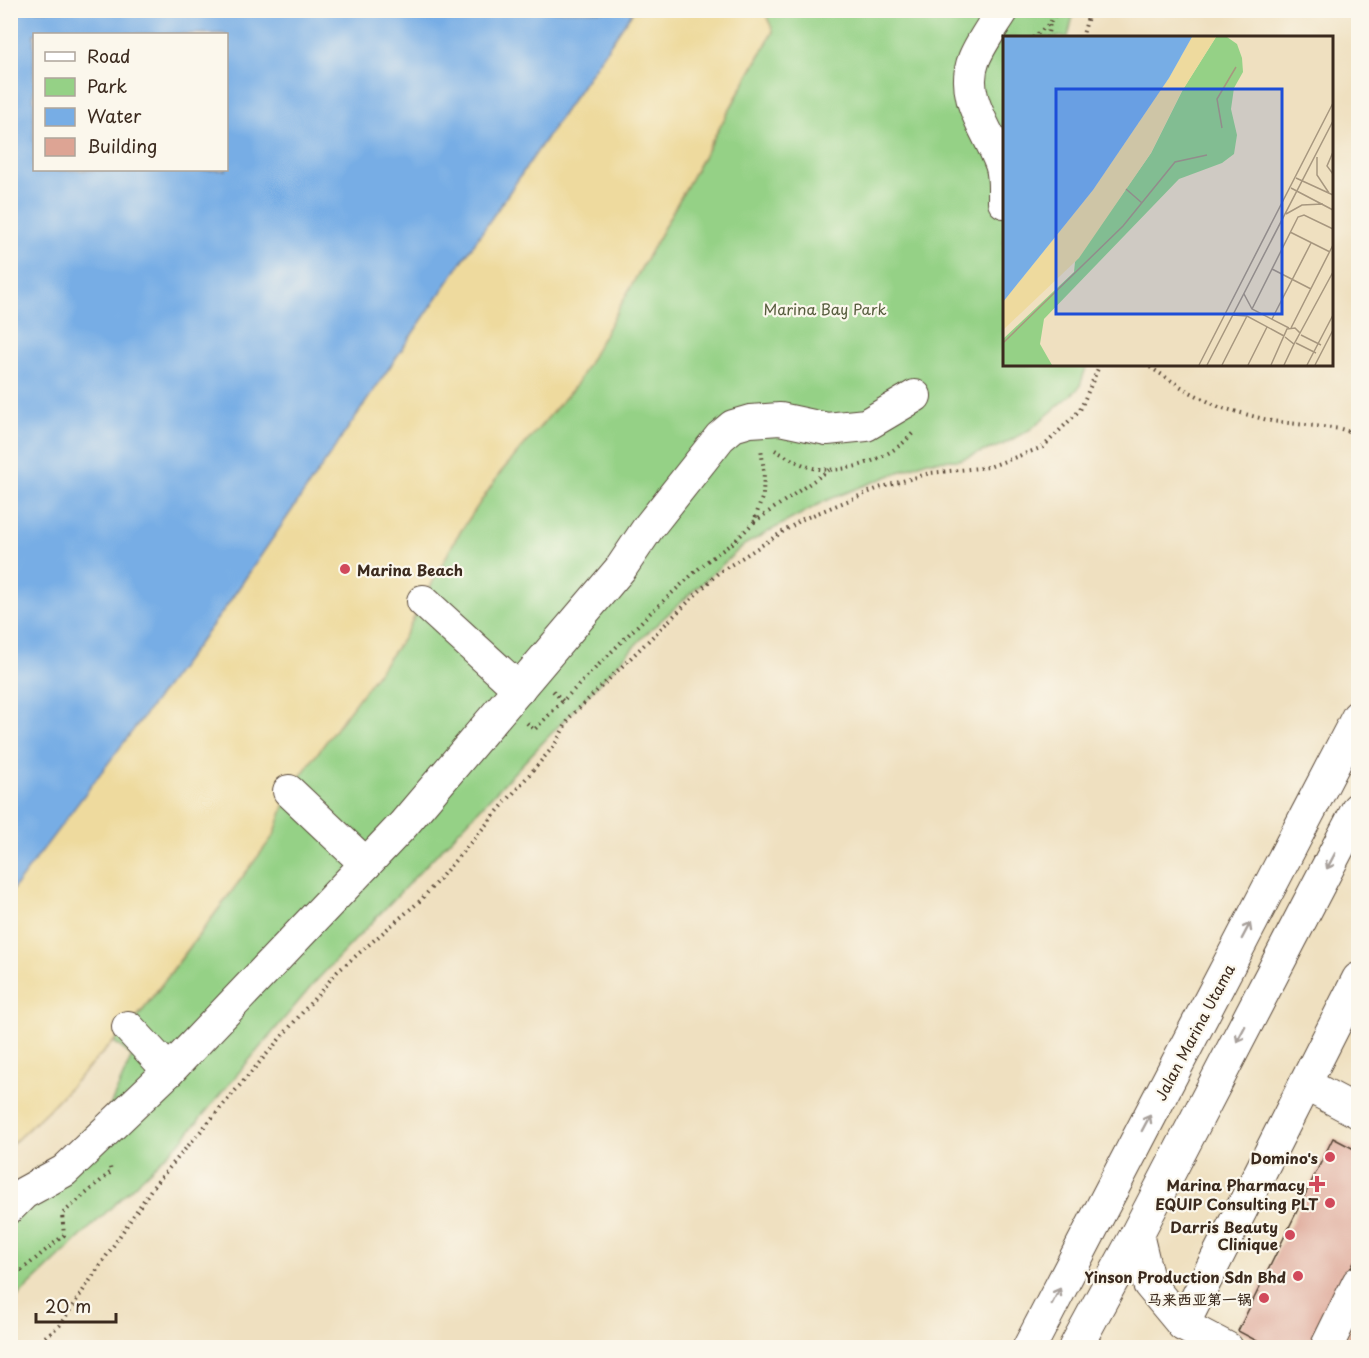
<svg xmlns="http://www.w3.org/2000/svg" width="1369" height="1358" viewBox="0 0 1369 1358" font-family="'Playpen Sans','LXGW WenKai TC',sans-serif">
<rect width="100%" height="100%" fill="#fbf7ec"/>
<filter id="ink" filterUnits="userSpaceOnUse"><feTurbulence type="fractalNoise" baseFrequency=".0167" numOctaves="2"/><feDisplacementMap in="SourceGraphic" scale="12" xChannelSelector="R" yChannelSelector="G"/><feConvolveMatrix kernelMatrix="1 2 1 2 8 2 1 2 1" color-interpolation-filters="sRGB"/></filter>
<filter id="wash" filterUnits="userSpaceOnUse"><feTurbulence type="fractalNoise" baseFrequency=".008" numOctaves="4" result="noise"/><feDisplacementMap in="SourceGraphic" scale="24" xChannelSelector="R" yChannelSelector="G"/><feGaussianBlur stdDeviation="1.35" result="paint"/><feColorMatrix in="noise" values="0 0 0 0 0 0 0 0 0 0 0 0 0 0 0 0 0 1.4 0 .05"/><feComposite in="paint" operator="in"/></filter>
<g filter="url(#wash)">
<rect width="100%" height="100%" fill="#efe0c0"/>
<path fill="#95d186" stroke="#687e52" stroke-width="1.5" d="M766,11H1074L1068,37L1004,38V364L1087,365L1079,388L1031,429L1002,445L959,460L927,461L825,501L744,545L645,635L315,982L182,1140L11,1303V1189L16,1184L68,1147L110,1106L132,1056L114,1042L138,1017L274,835L289,791L402,640L456,538L500,473L576,385L773,32L765,12Z"/>
<path fill="#eeda9e" stroke="#94825e" stroke-width="1.5" d="M633,11H766L765,12L773,31L576,385L500,473L456,538L402,640L289,791L274,835L137,1017L47,1111L11,1145L10,892L223,611Z"/>
<path fill="#77ade5" stroke="#596c82" stroke-width="1.5" fill-rule="evenodd" d="M11,10L633,11L223,611L11,892ZM34,34H226V170H34Z"/>
<g id="blocks">
<g fill="#dda494">
<path d="M1358,1075V1096L1350,1091Z"/>
<path d="M1333,1138L1358,1151V1253L1312,1348H1270L1238,1331Z"/>
<path d="M1358,1312V1348H1341Z"/>
</g>
</g>
</g>
<g filter="url(#ink)">
<use href="#blocks" fill-opacity="0" stroke="#564536" stroke-width="1.5"/>
<g fill="none" stroke-linecap="round" stroke-linejoin="round">
<defs>
<g id="minor">
<path d="M1003,10C993,26 981,42 974,59C959,97 989,130 1001,164C1005,175 1004,190 1004,202"/>
<path d="M423,601L519,689"/>
<path d="M289,791L366,864"/>
<path d="M128,1027L169,1071"/>
<path d="M1305,1084L1358,1112"/>
<path d="M10,1207L24,1193L64,1171L169,1071L403,825L621,568L648,528L720,437L733,426L750,421L780,419L827,429L866,425L915,396"/>
<path d="M1137,1234L1149,1284L1183,1325L1227,1348"/>
<path d="M1183,1325L1358,979"/>
<path d="M1326,1348L1358,1283"/>
</g>
<g id="major">
<path d="M1029,1348L1358,717"/>
<path d="M1075,1348L1137,1234L1358,809"/>
</g>
</defs>
<use href="#minor" stroke="#564536" stroke-width="34"/>
<use href="#major" stroke="#564536" stroke-width="35"/>
<g stroke="#564536" stroke-width="4" stroke-dasharray="1.5 4.5" stroke-linecap="butt">
<path d="M1033,38L1050,23L1058,10"/>
<path d="M1047,38L1050,23"/>
<path d="M1082,38L1090,10"/>
<path d="M1145,364L1186,390L1219,407L1271,421L1341,429L1358,434"/>
<path d="M775,450C785,456 798,463 809,467C838,475 875,464 899,446C904,443 908,438 913,433"/>
<path d="M754,522L829,470"/>
<path d="M553,691L563,701"/>
<path d="M527,723L534,730L647,616L706,562L734,542L754,522L763,495L764,471L761,448"/>
<path d="M10,1266L22,1270L64,1235L62,1214L111,1172L110,1167"/>
<path d="M31,1348L60,1325L152,1188L337,972L421,900L554,746L570,717L718,573L803,519L879,488L930,473L989,467L1043,447L1080,410L1100,364"/>
</g>
<use href="#minor" stroke="#fff" stroke-width="32"/>
<use href="#major" stroke="#fff" stroke-width="33"/>
</g>
<defs><path id="oneway-shaft" d="M-6 0H5M1.5-3L5.5 0L1.5 3" fill="none" stroke-width="1.6" stroke-linecap="round" stroke-linejoin="round" transform="scale(1.5)"/></defs>
<g stroke="#a79f9a">
<use href="#oneway-shaft" transform="translate(1331 861) rotate(118)"/>
<use href="#oneway-shaft" transform="translate(1246 931) rotate(-62)"/>
<use href="#oneway-shaft" transform="translate(1241 1034) rotate(118)"/>
<use href="#oneway-shaft" transform="translate(1146 1123) rotate(-62)"/>
<use href="#oneway-shaft" transform="translate(1056 1296) rotate(-62)"/>
</g>
</g>
<g fill="#d1495b" stroke="#fbf7ec" stroke-width="2">
<circle cx="345" cy="569" r="6"/>
<circle cx="1330" cy="1157" r="6"/>
<path d="M1314 1175h6v6h6v6h-6v6h-6v-6h-6v-6h6z"/>
<circle cx="1330" cy="1203" r="6"/>
<circle cx="1290" cy="1235" r="6"/>
<circle cx="1298" cy="1276" r="6"/>
<circle cx="1264" cy="1298" r="6"/>
</g>
<g text-anchor="middle" dominant-baseline="central" stroke-width="4.5" stroke-linejoin="round" paint-order="stroke">
<g font-size="15" fill="#565c3d" stroke="#fbf7ec">
<text x="825" y="308">Marina Bay Park</text>
</g>
<g font-size="15" font-weight="bold" fill="#3b2a1e" stroke="#fbf7ec" text-anchor="end">
<text x="357" y="569" text-anchor="start">Marina Beach</text>
<text x="1318" y="1157">Domino's</text>
<text x="1305" y="1184">Marina Pharmacy</text>
<text x="1318" y="1203">EQUIP Consulting PLT</text>
<text x="1278" y="1226">Darris Beauty<tspan x="1278" dy="17">Clinique</tspan></text>
<text x="1286" y="1276">Yinson Production Sdn Bhd</text>
<text x="1252" y="1298">马来西亚第一锅</text>
</g>
<g font-size="15" fill="#3b2a1e" stroke="#fbf7ec">
<text transform="translate(1194 1032) rotate(-62)">Jalan Marina Utama</text>
</g>
</g>
<g transform="translate(1003 36)">
<rect width="330" height="330" fill="#efe0c0"/>
<path d="M213,1H224L234,8L239,22L240,36L231,52L228,73L234,99L231,118L219,127L176,143L41,283L37,308L49,329H0V303L71,236L72,226L148,117L179,55Z" fill="#95d186"/>
<path d="M189,1H213L179,55L148,117L76,222L0,294V266L90,154L166,42Z" fill="#eeda9e"/>
<path d="M0,1H189L166,42L90,154L0,266Z" fill="#77ade5"/>
<path fill="none" stroke="#a7977f" stroke-width="1.5" d="M219,92L214,63L233,31M330,116L324,130L330,138M314,121V139L326,157M293,142L330,159M288,152L330,174M123,153L139,167M283,178L299,169L320,168M287,196L327,216M269,233L308,253M241,258L249,273L286,292M249,273L295,181L301,179L330,193M229,279L244,280L281,300M269,283L308,207M288,292L330,209M297,297L330,236M298,299L318,309M0,307L120,190L172,126L204,119M293,307L313,317M196,329L330,67M204,329L330,85M219,329L244,280M245,329L264,291M268,329L284,293L292,292L297,297L291,308L282,301M281,329L291,308M304,329L330,279M312,329L330,294"/>
<path fill="#1d4ed8" fill-opacity="0.15" stroke="#1d4ed8" stroke-width="3" d="M53,53H279V278H53Z"/>
<rect width="330" height="330" fill="none" stroke="#3b2a1e" stroke-width="3"/>
</g>
<rect width="1369" height="1358" fill="none" stroke="#fbf7ec" stroke-width="36"/>
<rect x="33" y="33" width="195" height="138" fill="#fbf7ec" stroke="#aea59a" stroke-width="1.5"/>
<rect x="45" y="52" width="30" height="9" fill="#ffffff" stroke="#aea59a" stroke-width="1.5"/>
<text x="87" y="63" font-size="18" fill="#3b2a1e">Road</text>
<rect x="45" y="78" width="30" height="18" fill="#95d186" stroke="#aea59a" stroke-width="1.5"/>
<text x="87" y="93" font-size="18" fill="#3b2a1e">Park</text>
<rect x="45" y="108" width="30" height="18" fill="#77ade5" stroke="#aea59a" stroke-width="1.5"/>
<text x="87" y="123" font-size="18" fill="#3b2a1e">Water</text>
<rect x="45" y="138" width="30" height="18" fill="#dda494" stroke="#aea59a" stroke-width="1.5"/>
<text x="87" y="153" font-size="18" fill="#3b2a1e">Building</text>
<path d="M36 1313v9h80v-9" fill="none" stroke="#3b2a1e" stroke-width="3"/>
<text x="45" y="1313" font-size="18" fill="#3b2a1e" stroke="#fbf7ec" stroke-width="4.5" paint-order="stroke">20 m</text>
</svg>
